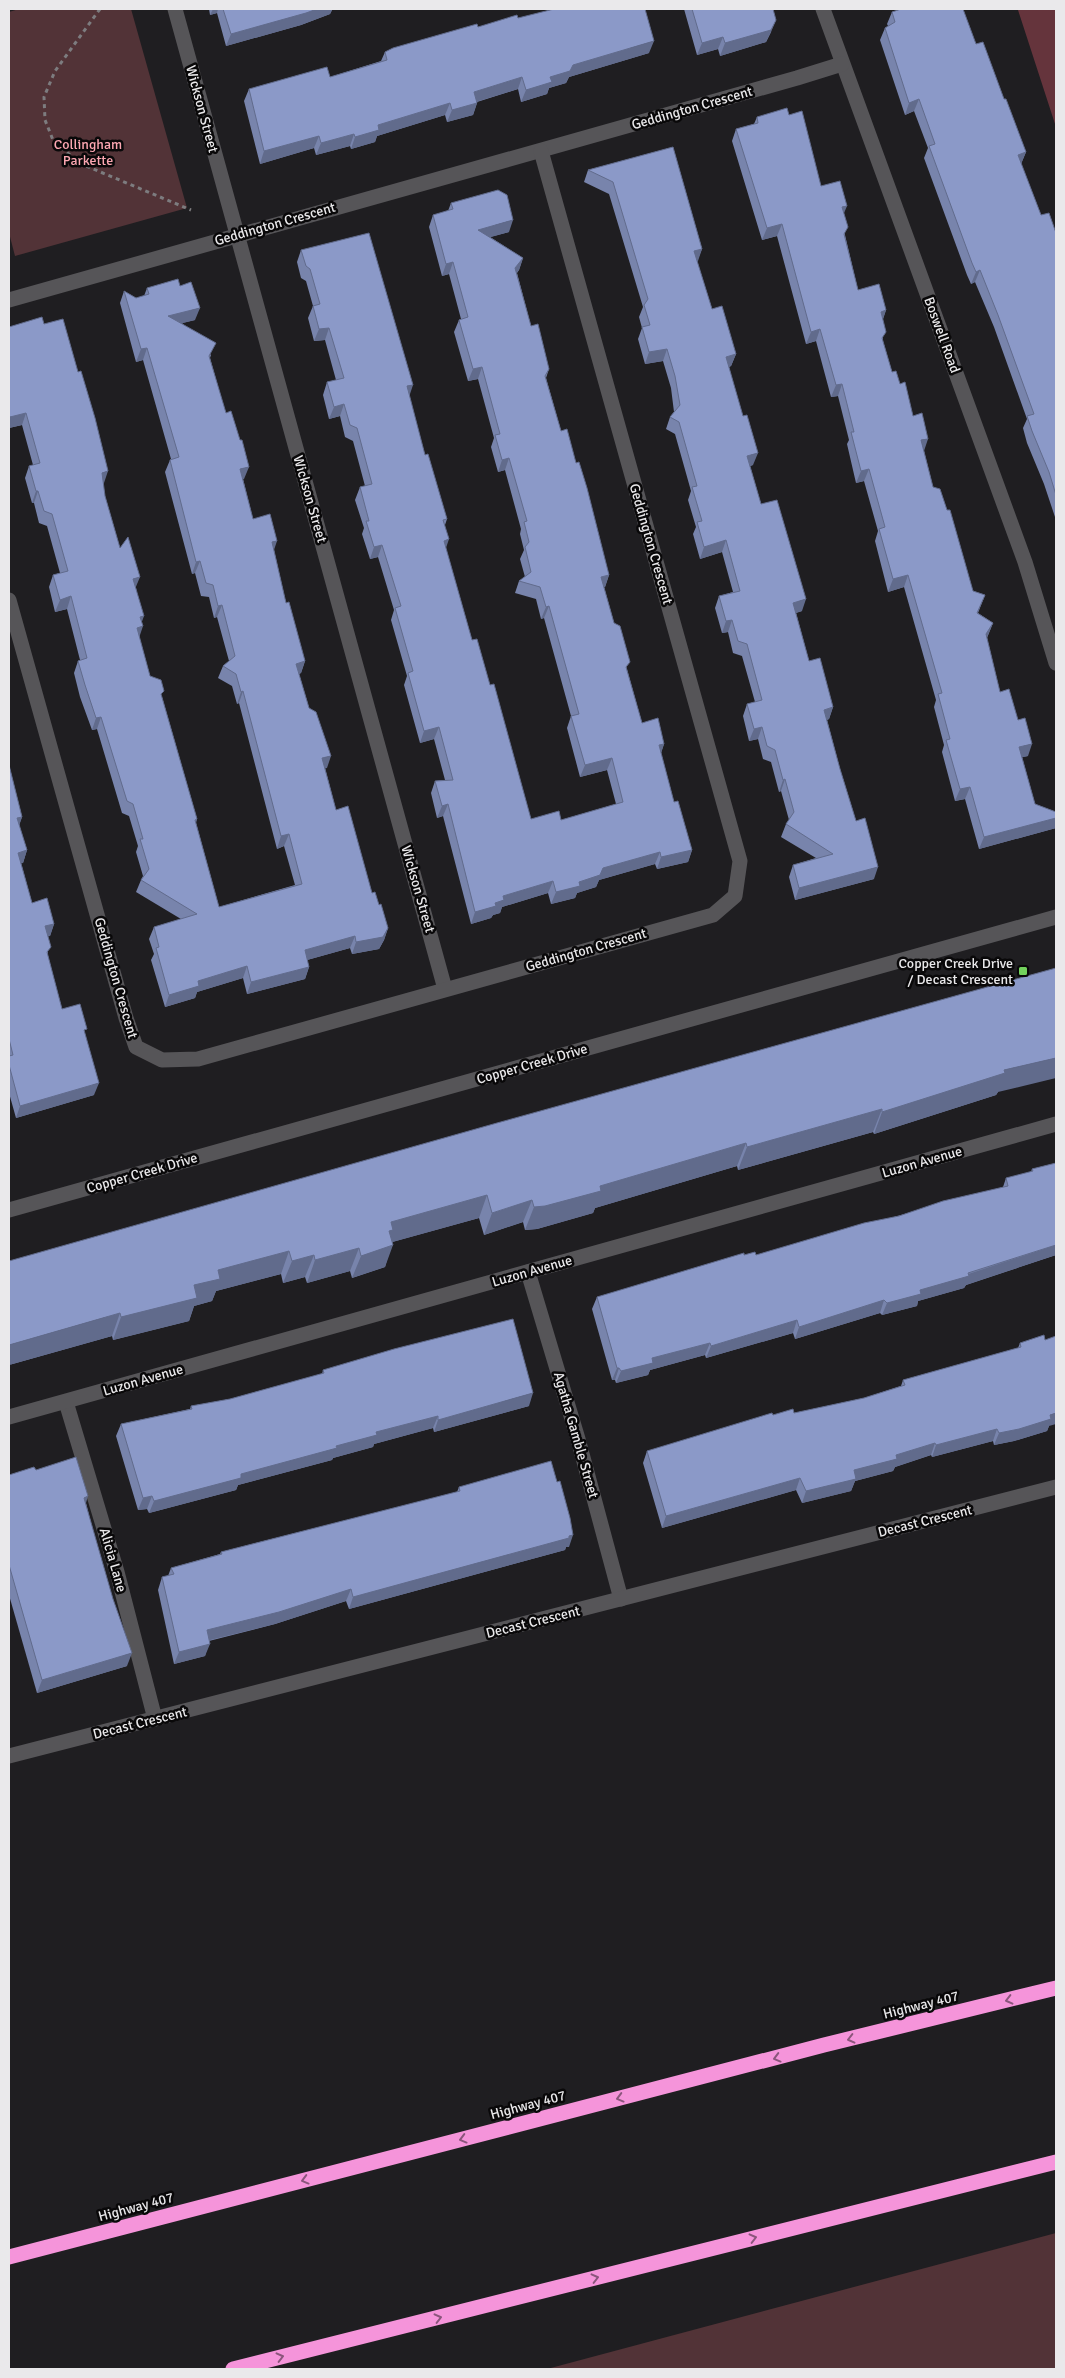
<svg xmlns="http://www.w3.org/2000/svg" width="1065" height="2378" viewBox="0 0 1065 2378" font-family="Signika,sans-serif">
<rect width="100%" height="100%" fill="#1f1e21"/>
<g fill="#523337">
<path d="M19,9H131L187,208L15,256L9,233V12Z"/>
<path d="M1056,2233V2369H547Z"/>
</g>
<path fill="#65343c" d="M1017,9H1056V127L1018,10Z"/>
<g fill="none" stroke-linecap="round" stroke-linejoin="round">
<path stroke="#7d7c7f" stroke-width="3" stroke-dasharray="4 4" stroke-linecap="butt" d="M100,9L55,71L44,97L45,120L53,140L79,163L191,210"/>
<path stroke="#565558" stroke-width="15" d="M66,1402L117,1572L155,1719"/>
<g stroke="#565558" stroke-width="15">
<path d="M175,9L445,989"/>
<path d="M823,9L1025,562L1056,663"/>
<path d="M9,300L797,78L842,64"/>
<path d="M9,600L126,1018L136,1047L162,1060L198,1059L713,915L735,896L740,861L541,151"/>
<path d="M528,1272L578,1439L621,1599"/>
<path d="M9,1417L1056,1124"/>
<path d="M9,1756L1056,1487"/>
</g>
<path stroke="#565558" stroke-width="15" d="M9,1210L1056,917"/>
<g stroke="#f594da" stroke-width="15">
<path d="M9,2257L824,2045L1056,1988"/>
<path d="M233,2369L1056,2162"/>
</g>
</g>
<g fill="#7884ac">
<path d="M209,9H336L332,10L330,14L301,25L226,46L217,13L210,15Z"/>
<path d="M684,9H773L771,32L766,42L720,56L718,49L697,55Z"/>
<path d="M892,12L976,44L1004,99L1026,152L1021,164L1041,215L1056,233V520L1044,484L1027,443L1023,428L1027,419L994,327L975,282L971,284L967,275L924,158L928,148L914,111L905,115L880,40L885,28L888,26L887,24Z"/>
<path d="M518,18L649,53L569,77L566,83L549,88L547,94L521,102L518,89L477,102V103L473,115L447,122L445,115L377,136L375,142L351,149L350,146L316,155L314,148L260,164L244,101L249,89L330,77L381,61L385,52L478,27Z"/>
<path d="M789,115L821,186L844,214L845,235L858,290L886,310L883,319V341L892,372L900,384L913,416L924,451L933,487L973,591L985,595L978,613L993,623L987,638L1000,692L1028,756L1022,757L1035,804L1056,812V828L979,849L965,799L955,801L942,752L944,745L934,707L936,700L904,587L888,592L875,541L878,531L864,481L856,483L847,444L849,440L838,396L831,397L816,341L806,344L777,236L762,240L732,141L736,129L754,124L757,117Z"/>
<path d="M673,147L702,249L697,261L712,309L736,354L731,366L729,367L753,465L750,466L761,504L802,611L796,613L809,661L833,707L829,719L827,720L840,769L874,879L795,900L789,877L793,865L816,858L781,837L786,824L789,820L781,791L779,792L771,762L763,759L758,739L749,741L743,716L747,704L755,702L742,656L733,653L728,632L722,633L715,608L719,596L733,592L722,552L700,559L693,534L696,527L688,500L691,491L675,434L666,429L670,417L674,412L671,388L663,361L645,364L638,339L642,328L639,317L643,307L609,194L584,182L588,170Z"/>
<path d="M451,203L509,232L490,237L523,258L519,270L517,273L531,326L549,369L546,378L561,431L576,463L609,575L605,587H604L642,723L664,744L661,753L674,802L692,850L688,862L657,869L655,864L599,880L596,887L577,893L575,898L551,904L548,893L502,907L500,913L493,915L491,918L471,924L443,816L437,818L431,793L435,781L445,780L434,739L420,743L404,685L407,676L391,620L394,610L378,557L370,559L362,534L364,528L355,500L360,487L365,486L353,441L345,437L340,416L329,419L323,395L327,382L336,380L325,340L314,341L308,318L313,306L306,281L301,278L297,262L301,250L409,396L425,455L447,519L445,525L446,549L472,640L490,685L531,819L561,820L616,804L607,770L580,777L567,728L571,716L544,618L541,619L536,599L515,593L519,581L525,577L520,559L524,550L520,534L521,529L505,470L498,472L491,447L494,438L478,379L468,381L454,332L459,320L461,319L449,274L442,276L429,227L433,215L448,211Z"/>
<path d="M180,286L195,320L182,323L211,355L210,358L244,479H243L253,519L274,550L286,603L305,661L301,673L299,674L327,768H325L336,810L372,893L379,905L388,928L384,940L379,949L352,954L350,948L307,960L309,967L305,979L247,994L243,978L197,992L195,998L165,1007L151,960L154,954L149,939L154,927L181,919L136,892L141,880L143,876L136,852L138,846L129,816L122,813L97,729L92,730L80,697L74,673L78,661L80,660L67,609L55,612L49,587L53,575L60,573L47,526L39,523L34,503H32L25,478L29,466L33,465L22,425L9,428V327L44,324L104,483L103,484L105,496L120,548L136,588L142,622L139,636L150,676L162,697L197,819L196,823L219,907L295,885L284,846L277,849L239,703L237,704L232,686L218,678L223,666L229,661L217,617L214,618L209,597L201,596L195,573L192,574L165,472L170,460L171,459L143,360L136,362L120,303L124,291L136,298L144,296L147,288Z"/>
<path d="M9,765L22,817L19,825L27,850L23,863H21L32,903L54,924L50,936H48V956L62,1009L85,1034L94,1095L16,1118L9,1093Z"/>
<path d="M998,1092L996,1095L874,1134L873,1132L738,1170L737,1166L595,1208L593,1213L537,1229L525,1230L523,1222L484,1235L479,1218L392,1242L385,1267L352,1278L350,1271L307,1283L305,1277L283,1283L281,1274L216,1291L212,1301L194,1306L189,1321L113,1340L112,1336L9,1365L497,1123Z"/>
<path d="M1056,1163V1255L966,1285L964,1288L918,1301L917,1306L882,1315L880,1313L795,1339L793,1333L706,1358L705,1355L650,1370L648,1375L616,1383L615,1380H612L592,1309L597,1297L744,1255H756L1003,1187L1006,1178L1031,1172L1032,1169Z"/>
<path d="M1020,1343L1049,1426L1047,1431L1014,1441L994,1445L993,1441L932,1457L931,1455L895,1467L893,1471L855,1481L851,1491L802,1503L796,1490L662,1528L643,1463L647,1451L773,1415L794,1413L864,1398L901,1386L903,1380L1018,1348Z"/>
<path d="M323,1370L529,1406L434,1432L433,1428L374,1444L373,1447L333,1458L332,1460L238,1485L236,1490L149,1513L147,1509L138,1510L116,1436L121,1424L190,1409L191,1406L230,1399L322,1374Z"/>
<path d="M36,1470L86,1503L127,1666L37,1693L9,1595V1475Z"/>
<path d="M459,1487L569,1547H566L565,1550L349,1609L346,1601L275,1624L209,1641L205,1656L174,1664L158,1590L162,1577L168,1576L171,1568L220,1554L221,1552L457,1492Z"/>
</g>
<g fill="#616b8c">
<path d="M213,9H218L217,13L210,15Z"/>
<path d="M317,9H336L332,10L330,14L301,25L226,46L231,34Z"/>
<path d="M776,20L771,32L766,42L720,56L725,43Z"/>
<path d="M723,37L718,49L697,55L702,43Z"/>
<path d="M654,41L649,53L569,77L566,83L549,88L547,94L521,102L526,90L573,65Z"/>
<path d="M522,77L518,89L469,104L474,92Z"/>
<path d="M919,99L914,111L905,115L909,103Z"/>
<path d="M450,103L445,115L377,136L375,142L351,149L355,137L378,125Z"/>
<path d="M477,103L473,115L447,122L452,110Z"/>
<path d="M354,134L350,146L316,155L321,143Z"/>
<path d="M319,136L314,148L260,164L264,151Z"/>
<path d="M1026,152L1021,164L1018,155Z"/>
<path d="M847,206L842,218V207Z"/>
<path d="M513,220L509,232L473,242L478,230Z"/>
<path d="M782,224L777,236L762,240L767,228Z"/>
<path d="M702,249L698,261L690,263L694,251Z"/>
<path d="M523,258L519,270L511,280L515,268Z"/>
<path d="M453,262L449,274L442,276L446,264Z"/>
<path d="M980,270L975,282L971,284L976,272Z"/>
<path d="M200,308L195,320L163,328L168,316Z"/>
<path d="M886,310L882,322L881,312Z"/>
<path d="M329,328L325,340L314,341L319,329Z"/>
<path d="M820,329L816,341L806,344L811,332Z"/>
<path d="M147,348L143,360L136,362L141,349Z"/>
<path d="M667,349L663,361L645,364L649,352Z"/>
<path d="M736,354L731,366L722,369L726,357Z"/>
<path d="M482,367L478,379L468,381L473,369Z"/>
<path d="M842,384L838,396L831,397L836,385Z"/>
<path d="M413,385L409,397L407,386Z"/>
<path d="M344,404L340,416L329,419L334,407Z"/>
<path d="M26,413L22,425L9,428V420L10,417Z"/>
<path d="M928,439L924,451L921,440Z"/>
<path d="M758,453L753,465L743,468L747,456Z"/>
<path d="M509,458L505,470L498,472L502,460Z"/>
<path d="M249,467L244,479L236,481L240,469Z"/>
<path d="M869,469L864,481L856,483L861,471Z"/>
<path d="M108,471L104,483L97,485L102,473Z"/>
<path d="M36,491H38L34,503H32Z"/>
<path d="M449,539L445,551L444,541Z"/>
<path d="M726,540L722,552L700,559L704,547Z"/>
<path d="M277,541L273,553L272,542Z"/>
<path d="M382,545L378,557L370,559L374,547Z"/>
<path d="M200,561L195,573L192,574L196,562Z"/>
<path d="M609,575L605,587L597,589L601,577Z"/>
<path d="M908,575L904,587L888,592L893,579Z"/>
<path d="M140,577L135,589L133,579Z"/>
<path d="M71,596L67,609L55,612L60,600Z"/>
<path d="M806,599L802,611L789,615L793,603Z"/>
<path d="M222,605L217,617L214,618L218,606Z"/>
<path d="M549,606L544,618L541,619L546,607Z"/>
<path d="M144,616L140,627L143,626L139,638L133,640L140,617Z"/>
<path d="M732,620L728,632L722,633L726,621Z"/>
<path d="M993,623L988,635L982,646L986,634Z"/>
<path d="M305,661L301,673L291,676L296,664Z"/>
<path d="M243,691L239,703L237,704L241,692Z"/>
<path d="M833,707L829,719L820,722L824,710Z"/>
<path d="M101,717L97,729L92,730L96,718Z"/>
<path d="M439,727L434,739L420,743L424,731Z"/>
<path d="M762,727L758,739L749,741L754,729Z"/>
<path d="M664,744L660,756L659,745Z"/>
<path d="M1032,744L1028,756L1015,759L1019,747Z"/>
<path d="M331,756L327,768L318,770L322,758Z"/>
<path d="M612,758L607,770L580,777L585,765Z"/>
<path d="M785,779L781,791L779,792L783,780Z"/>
<path d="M970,787L965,799L955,801L960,789Z"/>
<path d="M448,804L443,816L437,818L442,806Z"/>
<path d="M22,817L18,829L17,818Z"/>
<path d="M1056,818V828L979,849L984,837Z"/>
<path d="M289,834L284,846L277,849L281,836Z"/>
<path d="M27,850L23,863L14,865L18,853Z"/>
<path d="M692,850L688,862L657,869L661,857Z"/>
<path d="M660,852L655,864L599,880L596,887L577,893L575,898L551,904L556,892L579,882L603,868Z"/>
<path d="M878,867L874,879L795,900L799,888Z"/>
<path d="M553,881L548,893L502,907L500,913L493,915L491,918L471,924L475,912L495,903L503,896Z"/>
<path d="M54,924L50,936L41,938L45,926Z"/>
<path d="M388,928L384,940L379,949L352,954L356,942Z"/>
<path d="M355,936L350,948L300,962L305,950Z"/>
<path d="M247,966L243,978L197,992L195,998L165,1007L169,995L198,981Z"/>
<path d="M309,967L305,979L247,994L251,982Z"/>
<path d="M1056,1058V1078L998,1092L996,1095L874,1134L882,1112L1004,1070Z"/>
<path d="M99,1083L94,1095L16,1118L20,1106Z"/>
<path d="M882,1109L873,1132L738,1170L747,1147Z"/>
<path d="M746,1143L737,1166L595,1208L593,1213L537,1229L525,1230L534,1207L600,1186Z"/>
<path d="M487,1195L479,1218L389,1243L393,1245L385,1267L352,1278L361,1256L391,1222Z"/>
<path d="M532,1200L523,1222L484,1235L492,1213Z"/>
<path d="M1056,1245V1255L966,1285L964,1288L918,1301L917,1306L882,1315L887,1303L920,1290Z"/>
<path d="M359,1248L350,1271L307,1283L315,1260Z"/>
<path d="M289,1251L281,1274L216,1291L212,1301L194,1306L189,1321L113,1340L121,1317L194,1285L218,1270Z"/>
<path d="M314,1255L305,1277L283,1283L292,1261Z"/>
<path d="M884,1300L880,1313L795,1339L799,1327Z"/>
<path d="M120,1313L112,1336L9,1365V1345Z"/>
<path d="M797,1320L793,1333L706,1358L711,1346Z"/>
<path d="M710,1343L705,1355L650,1370L648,1375L616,1383L621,1371L652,1358Z"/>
<path d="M617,1368H619L615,1380H612Z"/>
<path d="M533,1393L529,1406L434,1432L438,1420Z"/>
<path d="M1056,1413V1424L1049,1426L1047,1431L1014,1441L994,1445L999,1433Z"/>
<path d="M438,1416L433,1428L374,1444L373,1447L333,1458L332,1460L238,1485L236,1490L149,1513L154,1501L241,1474L336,1446L376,1432Z"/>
<path d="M997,1429L993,1441L932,1457L936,1445Z"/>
<path d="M935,1443L931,1455L895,1467L893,1471L855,1481L851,1491L802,1503L806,1491L854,1470L896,1455Z"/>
<path d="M800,1478L796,1490L662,1528L666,1516Z"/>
<path d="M88,1496L84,1510V1498Z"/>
<path d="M152,1496L147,1509L138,1510L143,1498Z"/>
<path d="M573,1535L569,1547H566L565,1550L349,1609L353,1597Z"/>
<path d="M351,1589L346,1601L275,1624L202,1642L207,1630Z"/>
<path d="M210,1644L205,1656L174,1664L179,1652Z"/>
<path d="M132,1653L127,1666L37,1693L42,1680Z"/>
</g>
<g fill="#8b99c8" stroke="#616b8c">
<path d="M223,9H317L306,13L231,34Z"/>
<path d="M554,9H645L654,41L573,65L570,71L550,77L552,82L526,90L522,77L474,92L477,103L452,110L450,103L378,125L379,130L355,137L354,134L321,143L319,136L264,151L249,89L327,67L330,77L387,60L385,52L393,48L477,24L478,27L517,15L518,18Z"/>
<path d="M692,9H773L776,20L771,30L725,43L723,37L702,43Z"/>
<path d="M901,9H963L976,44L983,42L1004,99H1006L1026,152L1018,155L1041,215L1049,213L1056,233V495L1049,472L1032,431L1027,416L1034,414L998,315L980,270L976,272L972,263L929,146L935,144L919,99L909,103L885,28L895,22L892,12Z"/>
<path d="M787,108L789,115L802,111L821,186L840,181L847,206L842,207L848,227L844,234L858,290L879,284L886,310L881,312L886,332L882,338L892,372L896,371L900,384L905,382L913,416L922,413L928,439L921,440L933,487L940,489L947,510H950L973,591L985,595L977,613L993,623L986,634L1000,692L1009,689L1018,720L1025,718L1032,744L1019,747L1035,804L1056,812V818L984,837L970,787L960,789L946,740L950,739L938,694L942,693L908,575L893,579L879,529L885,527L869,469L861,471L851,432H854L842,384L836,385L820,329L811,332L782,224L767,228L736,129L758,123L757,117Z"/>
<path d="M673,147L702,249L694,251L712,309L722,306L736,354L726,357L743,416L747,415L758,453L747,456L761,504L777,500L806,599L793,603L809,661L820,658L833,707L824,710L840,769L856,821L865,818L878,867L799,888L793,865L833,854L786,824L794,812L785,779L783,780L775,750L767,746L762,727L754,729L747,704L762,700L747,644L738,641L732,620L726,621L719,596L740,591L726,540L704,547L697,522L702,521L692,487L697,486L679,422L670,417L680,405L675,376L667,349L649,352L642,327L650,325L644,305L648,299L613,182L588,170Z"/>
<path d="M498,190L507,195L513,220L478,230L523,258L515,268L531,326L538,324L549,369L545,376L561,431L567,429L576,463L579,462L587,488L609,575L601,577L614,623L620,626L630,662L626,667L642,723L658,718L664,744L659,745L674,802L678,801L692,850L661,857L660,852L603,868L600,875L579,882L580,886L556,892L553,881L503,896L504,900L495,903L496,906L475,912L448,804L442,806L435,781L453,780L439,727L424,731L408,673L413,671L395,608L401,606L382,545L374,547L366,521H369L360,487L372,484L357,428L350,425L344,404L334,407L327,382L344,378L329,328L319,329L313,306L320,304L310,269L306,266L301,250L369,233L413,385L407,386L425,455L428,454L447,519L443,520L449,539L444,541L472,640L477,639L490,685L494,684L531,819L559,811L561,820L623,802L612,758L585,765L571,716L579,714L549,606L546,607L540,587L519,581L531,572L525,547L529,542L524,522L527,521L509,458L502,460L495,435L500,434L482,367L473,369L459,320L468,317L453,262L446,264L433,215L453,209L451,203Z"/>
<path d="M178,279L180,286L191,282L200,308L168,316L216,343L209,356L226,413L231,411L240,440H242L249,467L240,469L253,519L270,514L277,541L272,542L286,603L289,602L305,661L296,664L309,708L316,712L331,756L322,758L336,810L348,806L372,893L375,892L379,905L381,904L388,928L383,937L356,942L355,936L305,950L309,967L251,982L247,966L198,981L199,986L169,995L156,948L159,947L154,927L197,914L141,880L149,869L140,839H143L133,804L127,801L101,717L96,718L85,685L78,661L87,658L71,596L60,600L53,575L68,571L52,514L44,511L38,491H36L29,466L40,463L26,413L10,417L9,414V327L42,317L44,324L63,319L78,372L81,371L95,418L108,471L102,473L105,496L120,548L128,537L140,577L133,579L144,616L140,617L143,626L137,628L150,676L161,680L164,691L161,694L197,819L195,820L219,907L302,884L289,834L281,836L243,691L241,692L236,674L223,666L235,656L222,605L218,606L213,585L206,583L200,561L196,562L170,460L179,457L147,348L141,349L124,291L136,298L149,294L147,288Z"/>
<path d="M9,765L22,817L17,818L27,850L18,853L32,903L47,898L54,924L45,926L51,947L47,952L62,1009L80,1004L87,1029L84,1030L99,1083L20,1106L9,1065V1056L13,1055L9,1039Z"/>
<path d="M1056,968V1058L1004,1070L1005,1073L882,1112V1109L747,1147L746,1143L600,1186L601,1191L545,1206L534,1207L532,1200L492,1213L487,1195L391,1222L393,1230L389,1231L393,1245L361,1256L359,1248L315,1260L314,1255L292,1261L289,1251L218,1270L220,1279L194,1285L197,1298L121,1317L120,1313L9,1345V1261L497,1123Z"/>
<path d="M1056,1163V1245L968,1273L969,1276L920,1290L921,1294L887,1303L884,1300L799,1327L797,1320L711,1346L710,1343L652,1358L653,1363L621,1371L619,1368H617L597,1297L744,1253V1255L755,1252L756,1255L864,1223L899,1216L943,1201L1008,1186L1006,1178L1033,1171L1032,1169Z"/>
<path d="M513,1319L533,1393L438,1420V1416L376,1432L377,1435L336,1446L337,1448L241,1474V1478L154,1501L152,1496L143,1498L121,1424L192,1409L191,1406L230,1399L324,1373L323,1370L394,1349Z"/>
<path d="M1044,1335L1045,1340L1056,1336V1413L1050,1415L1051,1419L1019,1429L999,1433L997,1429L936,1445L935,1443L896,1455L897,1459L854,1470L856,1479L806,1491L800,1478L666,1516L647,1451L772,1413L773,1415L793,1409L794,1413L864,1398L905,1385L903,1380L1021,1347L1020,1343Z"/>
<path d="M76,1457L88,1496L84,1498L113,1599L132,1653L42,1680L9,1565V1475L34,1467L36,1470Z"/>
<path d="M551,1461L557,1482L560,1481L570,1518L573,1535L569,1536V1538L353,1597L351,1589L279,1612L207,1630L210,1644L179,1652L162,1577L174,1574L171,1568L222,1554L221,1552L460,1491L459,1487Z"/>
</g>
<defs><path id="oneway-chevron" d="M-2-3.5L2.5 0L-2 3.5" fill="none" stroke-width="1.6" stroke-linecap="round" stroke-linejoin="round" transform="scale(1.25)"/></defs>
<g stroke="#8b557c">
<use href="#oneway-chevron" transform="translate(1009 2000) rotate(166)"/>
<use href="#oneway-chevron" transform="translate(851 2039) rotate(166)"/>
<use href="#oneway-chevron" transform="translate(777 2058) rotate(165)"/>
<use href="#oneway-chevron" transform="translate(620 2098) rotate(165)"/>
<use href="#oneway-chevron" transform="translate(463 2139) rotate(165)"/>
<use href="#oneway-chevron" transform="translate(305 2180) rotate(165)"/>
<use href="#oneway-chevron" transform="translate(753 2238) rotate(-14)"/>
<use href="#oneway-chevron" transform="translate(595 2278) rotate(-14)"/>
<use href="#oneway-chevron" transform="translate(438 2318) rotate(-14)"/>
<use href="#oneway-chevron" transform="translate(280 2357) rotate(-14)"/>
</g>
<rect fill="#73d25d" stroke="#090809" stroke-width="2" x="1018" y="966" width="10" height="10" rx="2.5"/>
<g text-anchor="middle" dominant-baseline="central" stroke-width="5" stroke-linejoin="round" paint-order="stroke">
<g font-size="14" fill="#eae9eb" stroke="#090809">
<text transform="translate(692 108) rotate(-16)">Geddington Crescent</text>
<text transform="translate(202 109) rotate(75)">Wickson Street</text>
<text transform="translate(275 224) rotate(-16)">Geddington Crescent</text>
<text transform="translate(942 335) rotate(70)">Boswell Road</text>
<text transform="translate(310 499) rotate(74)">Wickson Street</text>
<text transform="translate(651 544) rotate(74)">Geddington Crescent</text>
<text transform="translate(418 889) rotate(74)">Wickson Street</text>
<text transform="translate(586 950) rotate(-16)">Geddington Crescent</text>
<text transform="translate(116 978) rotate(74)">Geddington Crescent</text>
<text transform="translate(532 1064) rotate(-16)">Copper Creek Drive</text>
<text transform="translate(922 1162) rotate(-16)">Luzon Avenue</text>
<text transform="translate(142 1173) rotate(-16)">Copper Creek Drive</text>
<text transform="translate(532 1271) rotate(-16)">Luzon Avenue</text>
<text transform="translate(143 1380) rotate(-16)">Luzon Avenue</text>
<text transform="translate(576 1435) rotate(74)">Agatha Gamble Street</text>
<text transform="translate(925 1521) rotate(-14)">Decast Crescent</text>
<text transform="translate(113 1560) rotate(74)">Alicia Lane</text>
<text transform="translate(533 1622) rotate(-14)">Decast Crescent</text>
<text transform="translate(140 1723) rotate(-14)">Decast Crescent</text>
<text transform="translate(921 2005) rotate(-14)">Highway 407</text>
<text transform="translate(528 2105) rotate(-15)">Highway 407</text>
<text transform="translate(136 2207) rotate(-15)">Highway 407</text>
</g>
<g font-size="14" fill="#fca7b2" stroke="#090809">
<text x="88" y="144">Collingham<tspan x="88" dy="16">Parkette</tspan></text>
</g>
<g font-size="14" fill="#eae9eb" stroke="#090809" text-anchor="end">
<text x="1013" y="963">Copper Creek Drive<tspan x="1013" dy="16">/ Decast Crescent</tspan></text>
</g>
</g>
<rect width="1065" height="2378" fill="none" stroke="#eae9eb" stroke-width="20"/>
</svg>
